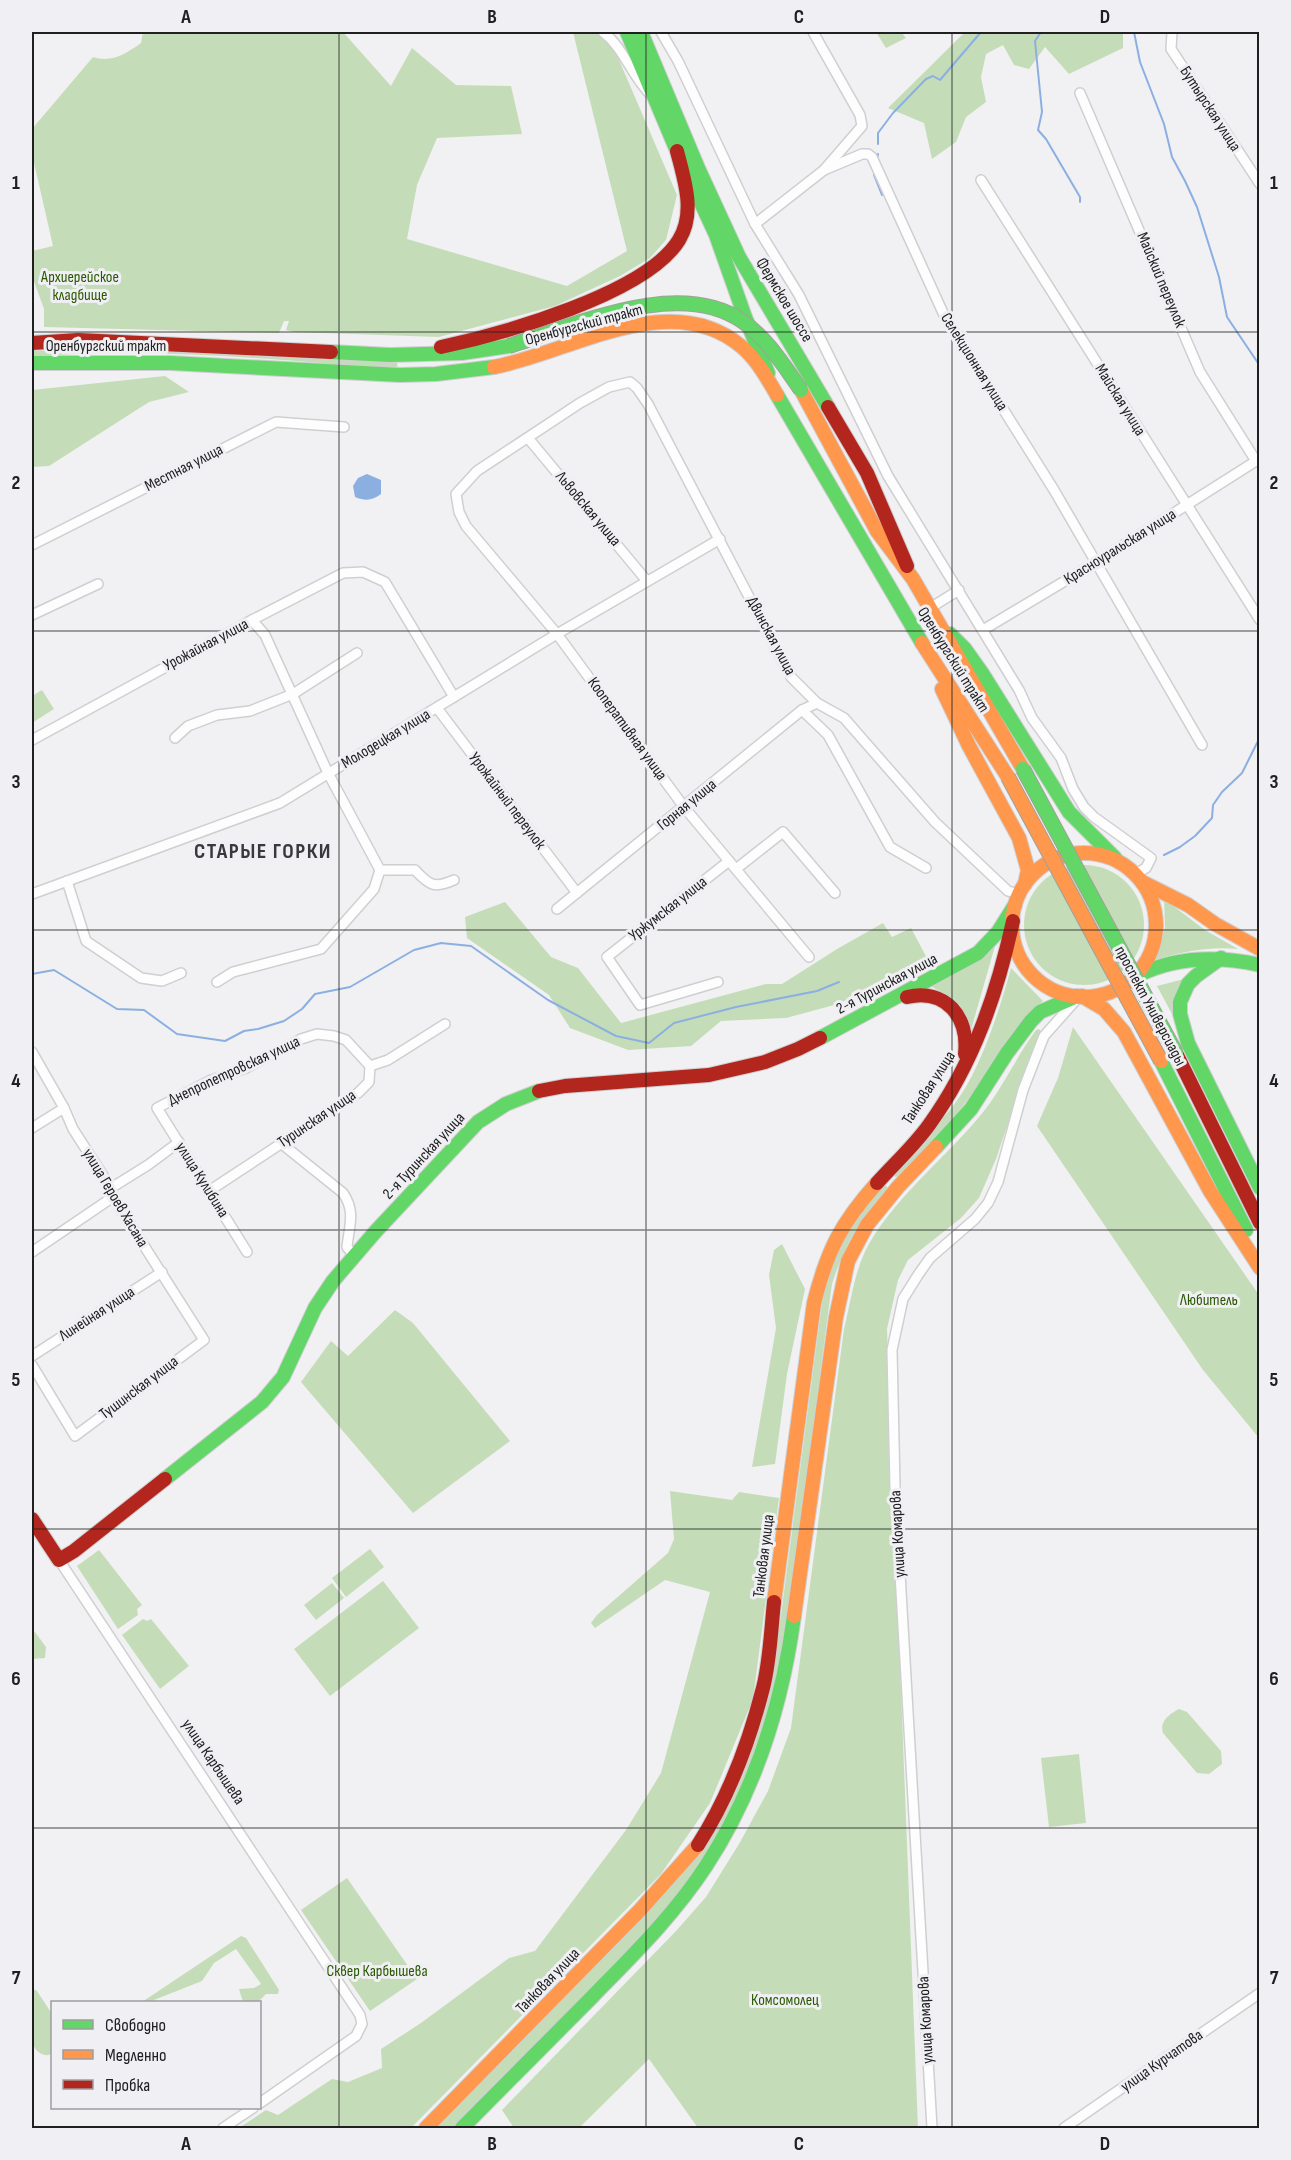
<svg xmlns="http://www.w3.org/2000/svg" width="1291" height="2160" viewBox="0 0 1291 2160" font-family="'Sofia Sans Condensed',sans-serif">
<rect width="100%" height="100%" fill="#f1f1f3"/>
<g fill="#c4ddb8">
<path d="M143,32H343L391,86L412,48L456,85L511,86L522,134L437,138L417,185L407,239L567,286L627,251L573,32H607L677,195L666,240L650,258L620,276L555,306L439,337L294,332L286,330L289,321H284L279,333L44,327V309L32,276V251L53,246L32,154V129L93,57C111,63 126,54 141,43Z"/>
<path d="M876,32H901L906,38L886,48Z"/>
<path d="M965,32H1123V48L1069,74L1045,47L1029,69L1014,65L1003,45L986,54L981,77L986,102L966,117L956,142L932,159L924,123L888,108Z"/>
<path d="M109,347L286,354L397,363L398,369C302,362 206,352 109,353C84,353 57,355 32,356V351Z"/>
<path d="M165,376L189,392L149,402L49,466L32,467V390Z"/>
<path d="M42,690L54,709L32,723V696Z"/>
<circle cx="1084" cy="925" r="60"/>
<path d="M1164,899L1205,930L1238,949C1209,946 1181,952 1154,960L1165,928Z"/>
<path d="M505,902L551,957L578,968L621,1023L766,984H782L837,949L883,923L892,937L911,928L928,960L838,1004L786,1018L721,1021L691,1046L628,1050L570,1028L549,995L467,938L465,917Z"/>
<path d="M997,939L971,1030L946,995L929,985Z"/>
<path d="M1011,968L1043,1001C1010,1030 989,1073 962,1107C943,1131 920,1153 900,1176L895,1177L894,1170C917,1146 943,1122 962,1093C983,1061 1001,1005 1011,968Z"/>
<path d="M1188,978L1175,996L1172,1014L1157,986Z"/>
<path d="M1073,1027L1259,1295V1438L1203,1370L1037,1126L1058,1078Z"/>
<path d="M1039,1029L1042,1033L1025,1073L996,1159L979,1198L961,1218L908,1260L898,1280L887,1329L918,2128H698L649,2059L579,2128H514L502,2110L676,1931L706,1897L739,1844L768,1791L791,1728L844,1329C851,1301 855,1267 870,1242C900,1192 948,1156 984,1111C1004,1085 1017,1056 1036,1030Z"/>
<path d="M882,1185H886L888,1189C881,1198 873,1206 866,1215C850,1236 840,1259 832,1284L783,1653L762,1737L736,1800L704,1859L653,1927L456,2128H434L669,1886L740,1777L756,1736L776,1653L825,1280L844,1232Z"/>
<path d="M782,1244L805,1289L787,1374L775,1464L752,1467L776,1328L769,1275L774,1250Z"/>
<path d="M395,1310L413,1323L510,1441L413,1513L301,1382L331,1341L348,1356Z"/>
<path d="M670,1491L732,1500L739,1492L779,1498L753,1699L710,1803L661,1874L411,2128H239L266,2110L278,2115L332,2079L348,2082L382,2068L381,2049L421,2023L509,1958L535,1951L626,1830L661,1773L710,1592L665,1580L595,1628L591,1623L597,1615L668,1553L674,1539Z"/>
<path d="M370,1549L384,1567L346,1597L332,1578Z"/>
<path d="M99,1550L142,1605L137,1609L138,1615L118,1629L77,1566Z"/>
<path d="M383,1581L419,1628L330,1696L294,1649Z"/>
<path d="M332,1583L344,1598L316,1620L304,1605Z"/>
<path d="M143,1619L147,1621L151,1619L189,1666L160,1689L122,1635Z"/>
<path d="M35,1632L46,1647L45,1658L32,1659V1634Z"/>
<path d="M1179,1709L1187,1712L1221,1751L1222,1764L1209,1774L1197,1773L1163,1733C1159,1722 1169,1714 1179,1709Z"/>
<path d="M1079,1754L1086,1823L1049,1827L1041,1758Z"/>
<path d="M347,1878L417,1979L370,2011L301,1910Z"/>
<path d="M241,1936L246,1938L279,1990L278,1994H266L258,2002H243L239,1989L254,1988L261,1984L236,1949L214,1963L202,1981L154,2000L153,2002H142Z"/>
<path d="M33,1989L37,1991L52,2014V2054C43,2058 34,2051 32,2041C29,2031 30,1996 33,1989Z"/>
</g>
<path fill="#8cafe2" d="M367,474L381,480V494C372,501 365,501 355,497L353,486L358,478Z"/>
<g fill="none" stroke-linecap="round" stroke-linejoin="round">
<g stroke="#8cafe2" stroke-width="2">
<path d="M1041,32L1035,41L1042,112L1038,130L1046,139L1080,197V202"/>
<path d="M1134,32L1140,62L1164,124L1172,157L1185,181L1197,207L1219,277L1227,317L1260,366"/>
<path d="M878,144V133L893,113L926,79L933,76L940,80L981,32"/>
<path d="M877,161L878,154"/>
<path d="M875,172L874,175L882,195"/>
<path d="M1164,855L1180,847L1195,836L1212,818L1213,805L1222,792L1242,773L1260,737"/>
<path d="M32,974L54,970L117,1009L144,1010L177,1034L225,1041L244,1031L258,1029L284,1021L302,1009L315,994L350,987L414,950L441,943L471,946L548,1000L616,1036L649,1043L674,1023L736,1007L817,991L839,982"/>
</g>
<defs>
<g id="street">
<path d="M603,32C624,48 631,75 650,94"/>
<path d="M661,32L678,61L755,224L799,295L888,476L1019,690L1032,718L1061,758L1073,789L1084,807L1094,817L1151,858L1146,868L1135,874"/>
<path d="M1172,32L1171,49L1260,184"/>
<path d="M824,170L862,154H868L872,157L944,315L1054,490L1202,745"/>
<path d="M981,180L1260,620"/>
<path d="M755,224L824,170L862,126L860,115L813,32"/>
<path d="M528,438L647,581"/>
<path d="M32,545L276,422L344,427"/>
<path d="M930,608L959,590"/>
<path d="M32,615L98,584"/>
<path d="M983,630L1095,563L1256,461L1200,372L1080,93"/>
<path d="M437,708L577,893"/>
<path d="M802,710L828,735L890,847L926,868"/>
<path d="M175,738L188,726L217,715L250,711L293,694L357,653"/>
<path d="M32,740L252,620L343,573L363,572L385,582L454,697"/>
<path d="M736,869L783,832L835,893"/>
<path d="M380,870H415C429,885 434,889 454,880"/>
<path d="M67,881L86,941L141,978L162,981L181,973"/>
<path d="M32,894L280,803L557,634L720,539"/>
<path d="M557,909L802,710L817,703"/>
<path d="M809,957L684,807L557,634L466,526L459,512L456,494L477,471L580,403L609,387L630,382L637,388L648,404L791,677L817,703L844,718L935,822L1008,891L1019,894"/>
<path d="M217,982L233,972L321,949L374,889L380,870L328,773L265,635L252,620"/>
<path d="M718,982L640,1005L607,957L729,861"/>
<path d="M32,1052L64,1108L73,1129L111,1188L113,1197L204,1340L75,1436L32,1365"/>
<path d="M32,1128L64,1108"/>
<path d="M282,1144L343,1193C356,1212 349,1226 347,1247L354,1256"/>
<path d="M111,1188L148,1165L179,1142"/>
<path d="M209,1191L358,1093L369,1082L370,1066L388,1060L445,1024"/>
<path d="M32,1252L113,1197"/>
<path d="M247,1252L157,1108L209,1081L246,1068L301,1039L317,1034L334,1036L346,1040L370,1066"/>
<path d="M32,1356L162,1272"/>
<path d="M59,1560L360,2015L362,2024L356,2036L260,2103"/>
<path d="M223,2128L253,2108"/>
<path d="M932,2128L895,1487L892,1350L903,1299L918,1275L930,1258L975,1219L988,1203L998,1182L1023,1090L1044,1036L1076,1000"/>
<path d="M1064,2128L1260,1993"/>
</g>
<g id="fast">
<path d="M627,32L677,151L716,235L745,317L768,373"/>
<path d="M641,32L698,168L739,257L828,407"/>
<path d="M331,352L390,355L462,353L509,346"/>
<path d="M32,363H170L400,375L436,374L494,367"/>
<path d="M777,395L922,643"/>
<path d="M950,634L965,649L982,673L1069,812L1115,858"/>
<path d="M1221,958L1196,976L1188,984L1180,1002V1014L1188,1043L1260,1188"/>
<path d="M1137,976C1176,956 1218,956 1260,965"/>
<path d="M820,1038L978,953L998,932L1015,905"/>
<path d="M1161,1061L1246,1230"/>
<path d="M936,1147L971,1109L1007,1053L1031,1021L1040,1012L1077,996"/>
<path d="M165,1479L262,1402L283,1377L315,1308L333,1281L376,1231L478,1122L506,1104L539,1091"/>
<path d="M462,2128C506,2084 549,2040 593,1996C633,1955 674,1915 706,1866C755,1791 782,1705 794,1616"/>
</g>
<g id="slow">
<path d="M494,367C570,353 670,286 742,347C758,361 767,378 777,395"/>
<path d="M801,390L877,531L913,579L1023,769"/>
<path d="M922,643L1008,777"/>
<path d="M942,689L969,746L1019,838L1028,870L1025,884"/>
<circle cx="1084" cy="925" r="72"/>
<path d="M1142,882L1188,905L1215,924L1260,949"/>
<path d="M1082,996L1104,1009L1124,1032L1210,1191L1260,1268"/>
<path d="M774,1602L814,1303C827,1251 841,1223 877,1183"/>
<path d="M794,1616L836,1317L848,1261L867,1225L898,1187L936,1147"/>
<path d="M426,2128L640,1910L698,1845"/>
</g>
<g id="jam">
<path d="M32,343L78,340L331,352"/>
<path d="M441,347C502,334 646,294 679,240C696,212 684,179 677,151"/>
<path d="M828,407L867,473L907,566"/>
<path d="M907,997C946,988 969,1017 965,1054"/>
<path d="M1176,1053L1260,1223"/>
<path d="M539,1091L565,1086L709,1075L765,1062L798,1049L820,1038"/>
<path d="M877,1183C894,1164 914,1146 929,1125C973,1064 997,994 1013,921"/>
<path d="M32,1519L59,1560L74,1551L165,1479"/>
<path d="M698,1845C728,1798 749,1743 763,1688C770,1661 771,1630 774,1602"/>
</g>
</defs>
<use href="#street" stroke="#cfcfd1" stroke-width="12"/>
<use href="#fast" stroke="#cfcfd1" stroke-width="16"/>
<use href="#slow" stroke="#cfcfd1" stroke-width="16"/>
<use href="#jam" stroke="#cfcfd1" stroke-width="16"/>
<use href="#street" stroke="#fdfdfd" stroke-width="9"/>
<use href="#fast" stroke="#63d668" stroke-width="14"/>
<use href="#slow" stroke="#ff974d" stroke-width="14"/>
<use href="#jam" stroke="#b3261e" stroke-width="14"/>
<defs>
<g id="fast-bridge">
<path d="M509,346C575,326 678,277 742,321C767,338 784,366 801,390"/>
<path d="M1023,769L1176,1053"/>
</g>
<path id="slow-bridge" d="M1008,777L1161,1061"/>
</defs>
<use href="#fast-bridge" stroke="#a1a199" stroke-width="16" stroke-linecap="butt"/>
<use href="#slow-bridge" stroke="#a1a199" stroke-width="16" stroke-linecap="butt"/>
<use href="#fast-bridge" stroke="#63d668" stroke-width="14"/>
<use href="#slow-bridge" stroke="#ff974d" stroke-width="14"/>
</g>
<path fill="none" stroke="#202021" stroke-width="1.5" stroke-opacity="0.55" d="M339,32V2128M646,32V2128M952,32V2128M32,332H1260M32,631H1260M32,930H1260M32,1230H1260M32,1529H1260M32,1828H1260"/>
<g text-anchor="middle" dominant-baseline="central" stroke-width="6" stroke-linejoin="round" paint-order="stroke">
<g font-size="16" fill="#202021" stroke="#f0f0f4">
<text transform="translate(1210 109) rotate(57)">Бутырская улица</text>
<text transform="translate(1161 280) rotate(67)">Майский переулок</text>
<text transform="translate(784 300) rotate(59)">Фермское шоссе</text>
<text transform="translate(584 325) rotate(-15)">Оренбургский тракт</text>
<text x="106" y="346">Оренбургский тракт</text>
<text transform="translate(974 362) rotate(58)">Селекционная улица</text>
<text transform="translate(1120 400) rotate(58)">Майская улица</text>
<text transform="translate(184 468) rotate(-27)">Местная улица</text>
<text transform="translate(588 509) rotate(50)">Львовская улица</text>
<text transform="translate(1120 547) rotate(-32)">Красноуральская улица</text>
<text transform="translate(771 636) rotate(62)">Двинская улица</text>
<text transform="translate(206 645) rotate(-28)">Урожайная улица</text>
<text transform="translate(953 660) rotate(58)">Оренбургский тракт</text>
<text transform="translate(627 729) rotate(54)">Кооперативная улица</text>
<text transform="translate(386 739) rotate(-31)">Молодецкая улица</text>
<text transform="translate(507 801) rotate(53)">Урожайный переулок</text>
<text transform="translate(687 805) rotate(-39)">Горная улица</text>
<text transform="translate(668 909) rotate(-38)">Уржумская улица</text>
<text transform="translate(887 984) rotate(-28)">2-я Туринская улица</text>
<text transform="translate(1150 1006) rotate(62)">проспект Универсиады</text>
<text transform="translate(234 1071) rotate(-25)">Днепропетровская улица</text>
<text transform="translate(929 1088) rotate(-57)">Танковая улица</text>
<text transform="translate(317 1119) rotate(-34)">Туринская улица</text>
<text transform="translate(424 1156) rotate(-47)">2-я Туринская улица</text>
<text transform="translate(202 1180) rotate(58)">улица Кулибина</text>
<text transform="translate(115 1198) rotate(59)">улица Героев Хасана</text>
<text transform="translate(97 1314) rotate(-33)">Линейная улица</text>
<text transform="translate(139 1388) rotate(-37)">Тушинская улица</text>
<text transform="translate(898 1534) rotate(-93)">улица Комарова</text>
<text transform="translate(764 1556) rotate(-83)">Танковая улица</text>
<text transform="translate(213 1762) rotate(56)">улица Карбышева</text>
<text transform="translate(548 1981) rotate(-46)">Танковая улица</text>
<text transform="translate(926 2020) rotate(-93)">улица Комарова</text>
<text transform="translate(1162 2061) rotate(-35)">улица Курчатова</text>
</g>
<g font-size="16" fill="#2a5800" stroke="#f0f0f4">
<text x="80" y="277">Архиерейское<tspan x="80" dy="18">кладбище</tspan></text>
<text x="1209" y="1300">Любитель</text>
<text x="377" y="1971">Сквер Карбышева</text>
<text x="785" y="2000">Комсомолец</text>
</g>
<g font-size="22" font-weight="bold" letter-spacing="1.5" fill="#38393c" stroke="#f0f0f4">
<text x="263" y="851">СТАРЫЕ ГОРКИ</text>
</g>
</g>
<rect width="1291" height="2160" fill="none" stroke="#f0f0f4" stroke-width="66"/>
<rect x="51" y="2001" width="210" height="108" fill="#f0f0f4" stroke="#9d9da0" stroke-width="1.5"/>
<rect x="63" y="2020" width="30" height="9" fill="#63d668" stroke="#9d9da0" stroke-width="1.5"/>
<text x="105" y="2031" font-size="18" fill="#202021">Свободно</text>
<rect x="63" y="2050" width="30" height="9" fill="#ff974d" stroke="#9d9da0" stroke-width="1.5"/>
<text x="105" y="2061" font-size="18" fill="#202021">Медленно</text>
<rect x="63" y="2080" width="30" height="9" fill="#b3261e" stroke="#9d9da0" stroke-width="1.5"/>
<text x="105" y="2091" font-size="18" fill="#202021">Пробка</text>
<rect x="33" y="33" width="1225" height="2094" fill="none" stroke="#202021" stroke-width="2"/>
<g font-size="20" text-anchor="middle" font-weight="bold" fill="#202021">
<text x="186" y="23">A</text>
<text x="492" y="23">B</text>
<text x="799" y="23">C</text>
<text x="1105" y="23">D</text>
<text x="16" y="189">1</text>
<text x="1274" y="189">1</text>
<text x="16" y="489">2</text>
<text x="1274" y="489">2</text>
<text x="16" y="788">3</text>
<text x="1274" y="788">3</text>
<text x="16" y="1087">4</text>
<text x="1274" y="1087">4</text>
<text x="16" y="1386">5</text>
<text x="1274" y="1386">5</text>
<text x="16" y="1685">6</text>
<text x="1274" y="1685">6</text>
<text x="16" y="1984">7</text>
<text x="1274" y="1984">7</text>
<text x="186" y="2150">A</text>
<text x="492" y="2150">B</text>
<text x="799" y="2150">C</text>
<text x="1105" y="2150">D</text>
</g>
</svg>
